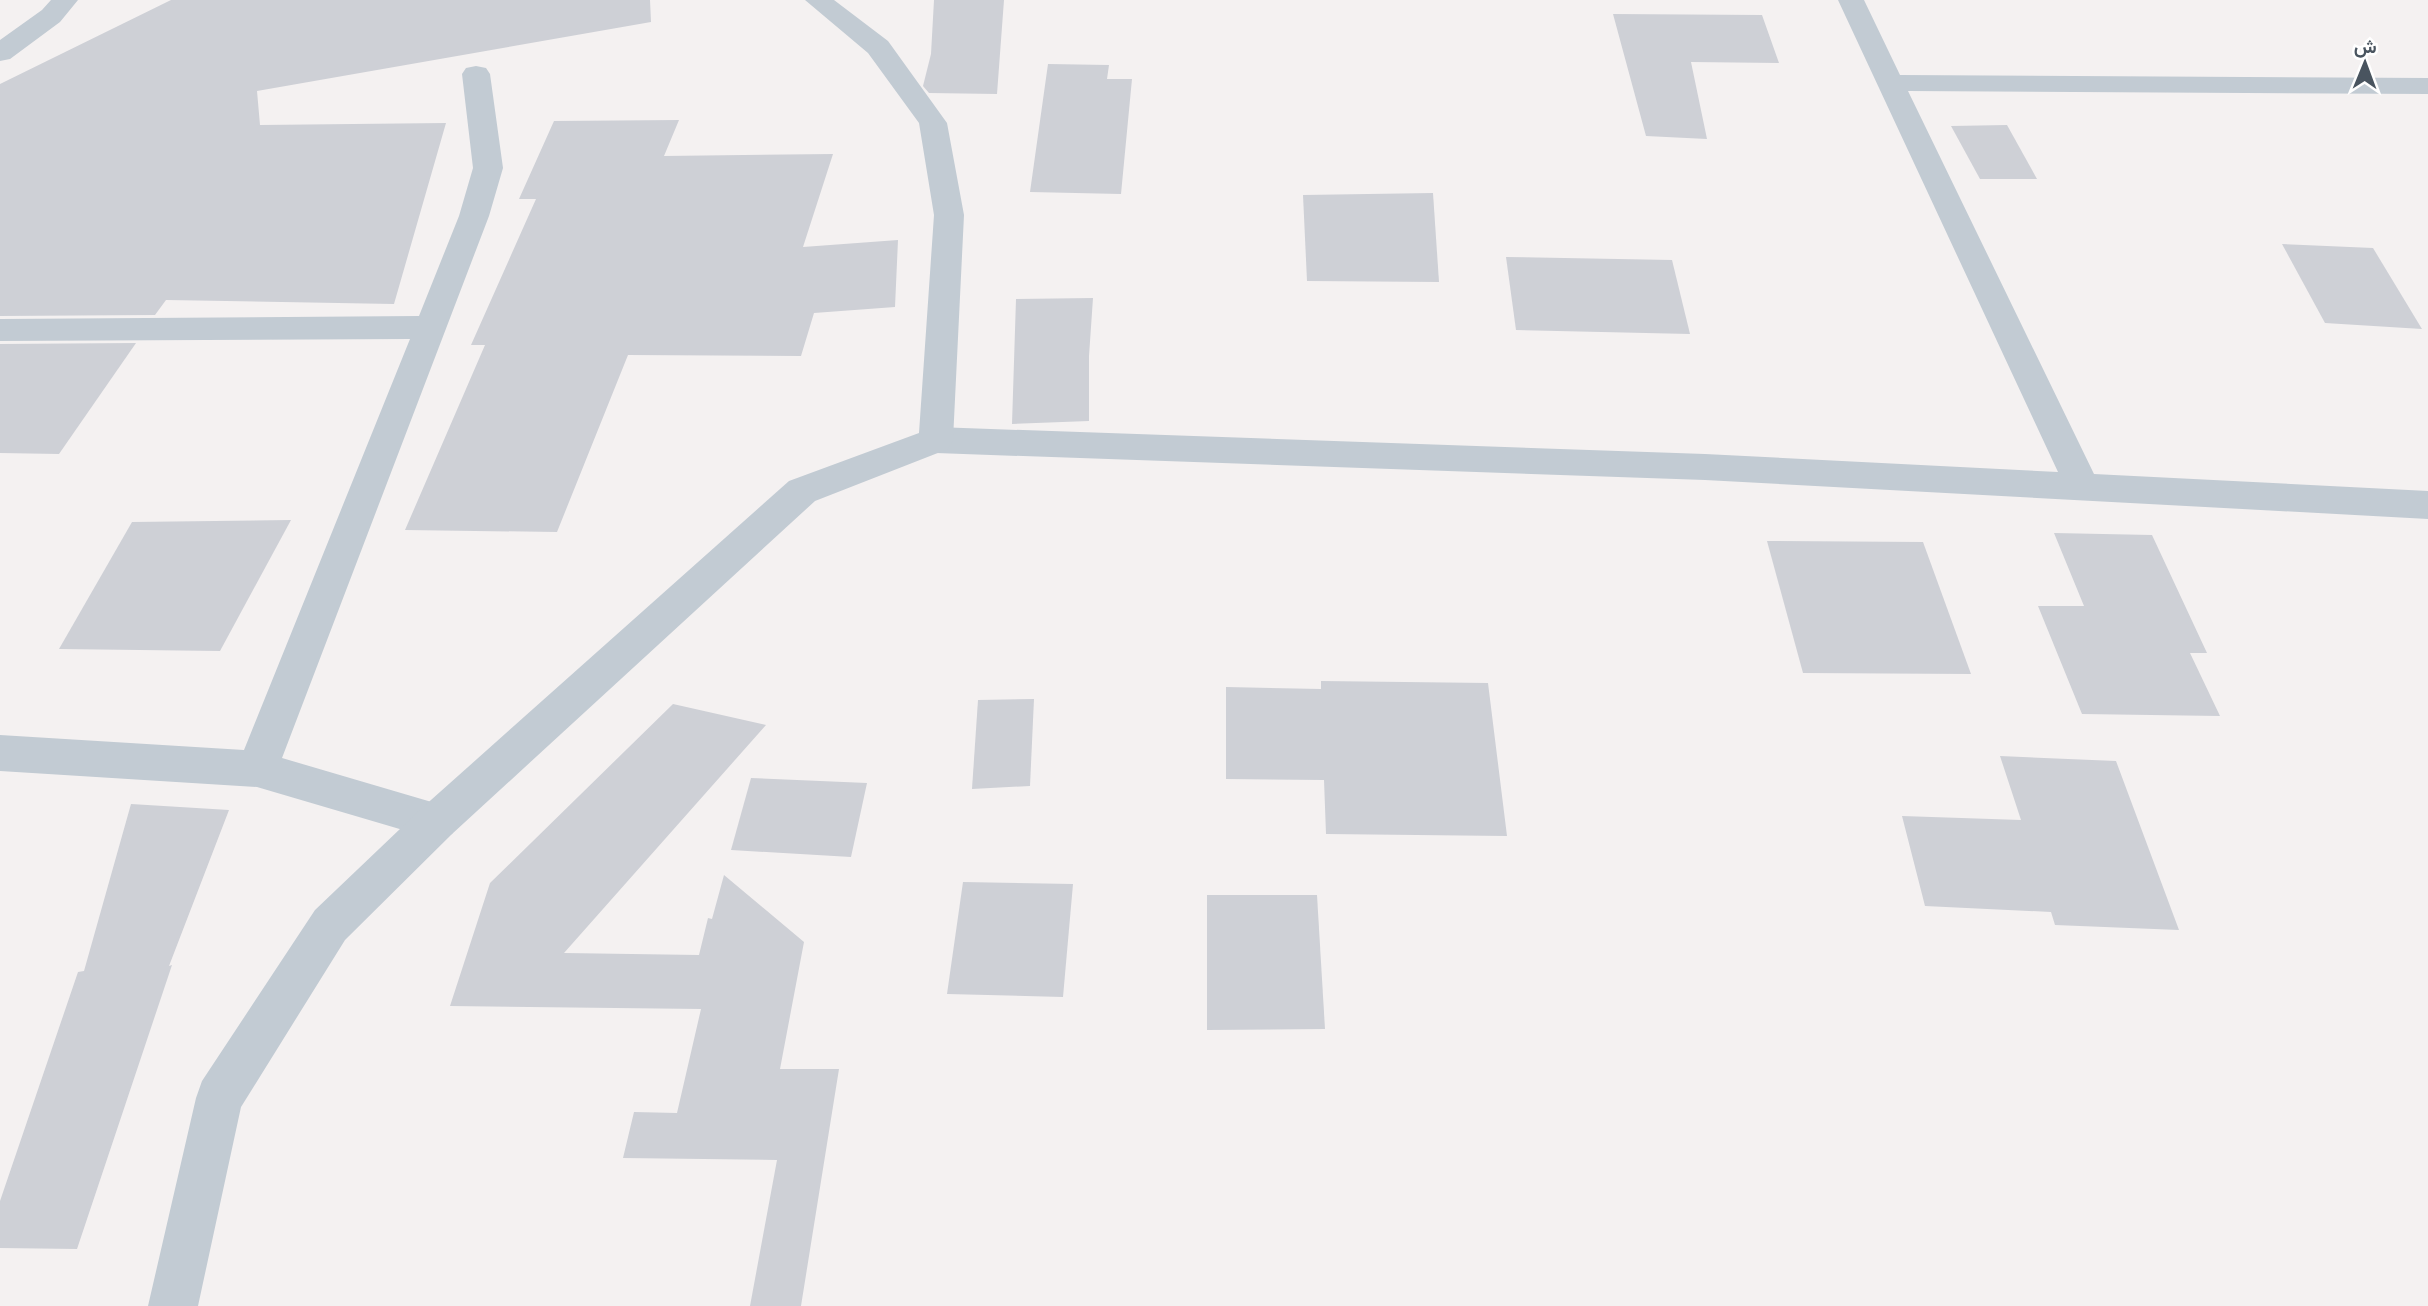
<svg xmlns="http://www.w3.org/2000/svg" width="2428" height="1306" viewBox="0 0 2428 1306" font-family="'Varela Round',Vazirmatn,sans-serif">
<rect width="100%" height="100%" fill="#f4f1f1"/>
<g fill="#ced0d6">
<path d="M171,0H650L651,22L257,91L260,125L446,123L394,304L166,300L155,315L0,316V84Z"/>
<path d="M934,0H1004L997,94L929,93L923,86L931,54Z"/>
<path d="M1613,14L1762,15L1779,63L1691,62L1707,139L1646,136Z"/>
<path d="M1048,64L1109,65L1107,79H1132L1121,194L1030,192Z"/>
<path d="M679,120L664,156L833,154L803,247L898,240L895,307L814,313L801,356L628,355L557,532L405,530L485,345H471L536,199H519L554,121Z"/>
<path d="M2007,125L2037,179H1980L1951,126Z"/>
<path d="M1433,193L1439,282L1307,281L1303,195Z"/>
<path d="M2282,244L2373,248L2422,329L2325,323Z"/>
<path d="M1506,257L1672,260L1690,334L1516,330Z"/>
<path d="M1093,298L1089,356V421L1012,424L1016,299Z"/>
<path d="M136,343L59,454L0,453V344Z"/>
<path d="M291,520L220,651L59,649L132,522Z"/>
<path d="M2054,533L2152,535L2207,653H2190L2220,716L2082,714L2038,606H2084Z"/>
<path d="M1767,541L1923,542L1971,674L1803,673Z"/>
<path d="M1321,681L1488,683L1507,836L1326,834L1324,780L1226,779V687L1321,689Z"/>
<path d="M1034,699L1030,786L972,789L978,700Z"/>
<path d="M673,704L766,725L564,953L699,955L708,918L712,919L724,875L804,942L780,1069H839L801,1306H750L777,1160L623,1158L634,1112L677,1113L701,1009L450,1006L490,883Z"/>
<path d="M2000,756L2116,761L2179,930L2055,925L2051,912L1925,906L1902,816L2021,820Z"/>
<path d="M751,778L867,783L851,857L731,850Z"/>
<path d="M131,804L229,810L169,966L172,965L77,1249L0,1248V1201L78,972L84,971Z"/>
<path d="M963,882L1073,884L1063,997L947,994Z"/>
<path d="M1207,895H1317L1325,1029L1207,1030Z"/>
</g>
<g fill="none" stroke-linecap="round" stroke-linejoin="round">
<g fill="#c2cbd3" fill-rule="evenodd">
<path d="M51,0H78L60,22L10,59L0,61V40L42,10Z"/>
<path d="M1838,0H1864L1900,75L2428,78V94L1908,91L2094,474L2428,491V519L1705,480L936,453L924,449L919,440L924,431L936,427L1705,454L2058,472Z"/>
<path d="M476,66L486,68L490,74L503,168L489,216L282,758L452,808L458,821L452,834L437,840L257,787L0,771V735L244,750L410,339L0,341V319L419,316L459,216L473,168L462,74L466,68Z"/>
</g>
<path fill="#c2cbd3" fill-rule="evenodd" d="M805,0H834L888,41L947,123L964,215L953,440L948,449L815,501L452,834L345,940L241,1107L198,1306H148L196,1098L202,1081L315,910L422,808L789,481L919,433L934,215L919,123L868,53Z"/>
</g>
<g transform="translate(2365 63) rotate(1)" stroke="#ffffff" stroke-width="5" paint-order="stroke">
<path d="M0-5L12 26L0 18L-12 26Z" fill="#49545f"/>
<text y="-10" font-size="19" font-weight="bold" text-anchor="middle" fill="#49545f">ش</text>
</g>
</svg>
